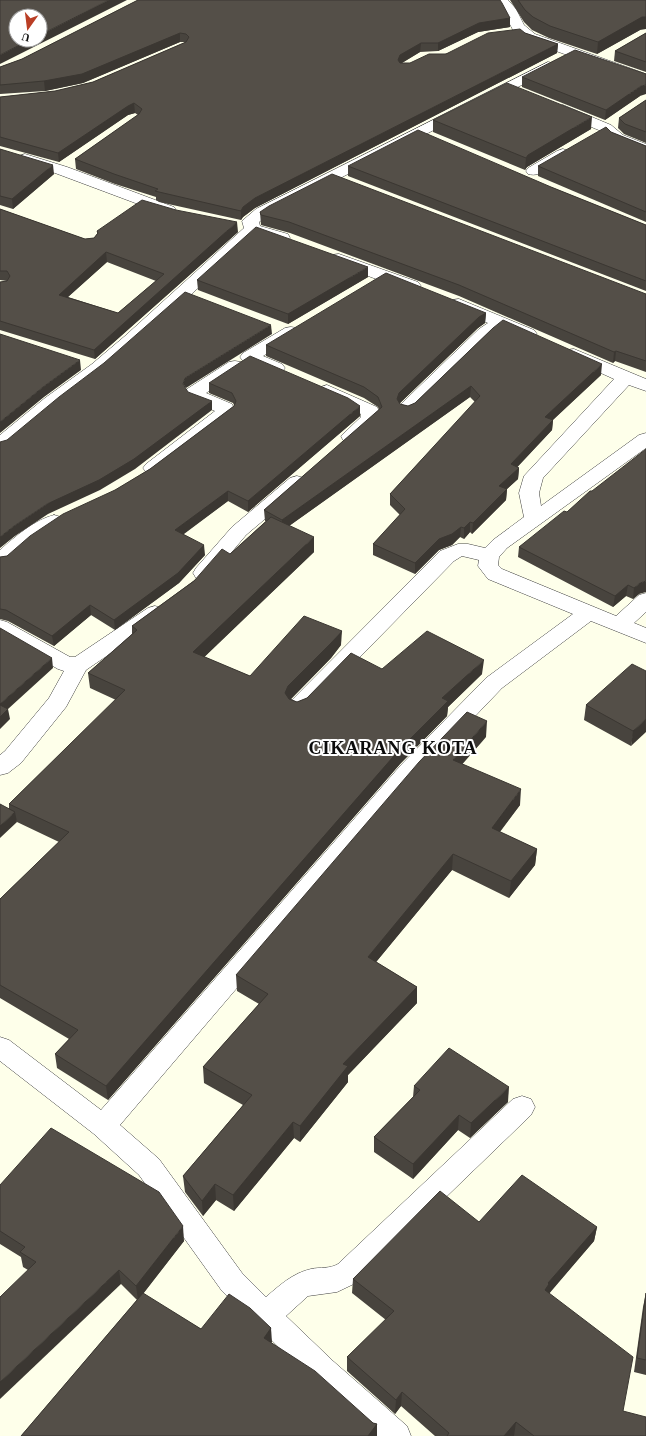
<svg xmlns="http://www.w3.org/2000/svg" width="646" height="1436" viewBox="0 0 646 1436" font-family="'Times New Roman',serif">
<rect width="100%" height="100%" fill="#feffea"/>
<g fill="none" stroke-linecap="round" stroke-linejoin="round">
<defs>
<g id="street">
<path d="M493,0H508L516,9L524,25L535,34L646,74V83L525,40L513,30L503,11Z"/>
<path d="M548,62L553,63L555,66L553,69L268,215L259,222L260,226L288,234L290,238L288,242L282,243L256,235L137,344L104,372L59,406L7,449L0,451V435L45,398L92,364L125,336L244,228L242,221L256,209Z"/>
<path d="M563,105L611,125L623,135L646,144V155L611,141L601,131L558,113L555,110L558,107Z"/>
<path d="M563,149L569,151L571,154L569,157C557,164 542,178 528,174L526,171L528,168L557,151Z"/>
<path d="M25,154L67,167L174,207L176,210L174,213L168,215L162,213L55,173L19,162L17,159L19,156Z"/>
<path d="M339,254L418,282L421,286L418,290L412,291L406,290L333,263L331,259L333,255Z"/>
<path d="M459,299L534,330L537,334L534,338L528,339L522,338L502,329L491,337L414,413L407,415L400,413L398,409L400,405L479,329L488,323L453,308L450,304L453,300Z"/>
<path d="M291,327L297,328L300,332L297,336L263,356L282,364L285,368L282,372C269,375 255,366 243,361L240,357L243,353L285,328Z"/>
<path d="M574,349L646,379V391L629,385L543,478L539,493L541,506L639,435L646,433V448L507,548L499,557L498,565L502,569L616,616L639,595L646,593V612L634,623L646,628V643L591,621L502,688L417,777L120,1125L159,1159L242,1273L266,1297C280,1285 293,1273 311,1269C320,1267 330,1269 338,1264L513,1099L522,1096L531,1099L535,1107L531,1115L358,1282L337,1292L308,1296L286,1316L333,1361L407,1426L411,1436H374L313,1381L222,1291L139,1175L94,1134L0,1061V1037L9,1040L101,1110L401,765L486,678L573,614L488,579L478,566L479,560L462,556L454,561L306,712L298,715L290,712L287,707L290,702L440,551L458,544H468L485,548L493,540L524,517L519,493L524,476L614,379L568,358L565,354L568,350Z"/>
<path d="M235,361L241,362L244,366L241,370L206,393L232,404L235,411L233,415L160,472L153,474L146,472L143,468L146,464L215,411L189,400L185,393L187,389L229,362Z"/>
<path d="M327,385L377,407L379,411L380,418C372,429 357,444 343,440L341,436L361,417V414L321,395L318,391L321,387Z"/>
<path d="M297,476L304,478L307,482L304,486L246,535L210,578L203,580L196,578L193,573L196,568L232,527L290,478Z"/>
<path d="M54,515L61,517L64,521L61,525L30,545L7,565L0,566V550C15,537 34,520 54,515Z"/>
<path d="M155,606L162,608L165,613L162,618L86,670L66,707L21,763L8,773L0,775V755L5,751L49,698L64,671L58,669L0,636V620L7,622L70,657H75L148,608Z"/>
</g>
</defs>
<use href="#street" stroke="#3f3f3f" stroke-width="1"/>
<use href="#street" fill="#fff" fill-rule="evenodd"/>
</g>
<g fill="#48443e" fill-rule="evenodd">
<path d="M138,0L510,18V27L478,32L438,51L420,52L402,63H410L525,33L558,44L557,53L255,208L243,217L241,220L159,202L156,200V197L115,184L76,169L75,159L138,115L135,113L128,115L59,162L0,146V97L55,91L93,82L186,42H180L83,83L45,91L0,94V67L22,59Z"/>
<path d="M510,0H646L640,30L597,54L549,38L532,30L524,22Z"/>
<path d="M646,33V72L614,61L615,51Z"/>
<path d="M522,77L640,96L605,120L522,87Z"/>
<path d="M646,100V143L624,134L618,128L619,118Z"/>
<path d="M433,120L591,129L527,167L525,170L433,132Z"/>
<path d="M611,132L646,146V222L538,176V166Z"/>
<path d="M0,149L54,174L13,209L0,205Z"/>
<path d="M348,166L551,187L646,225V291L348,176Z"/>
<path d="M0,209L85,239L94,238L97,234V231L238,232L95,359L0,330V282L7,281L0,280ZM107,262L156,281L118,313L68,297Z"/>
<path d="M260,212L646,294V372L615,361L613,363L459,296L290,233L261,225Z"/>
<path d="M368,277L288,324L198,290L197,280Z"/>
<path d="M486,313L485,323L478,328L400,403V404L408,406L415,403L493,328L601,375L553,420L552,430L517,467L519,468L518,479L507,489L506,500L472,534L470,532L464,539L460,537L452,545L439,550L415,574L373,555V544L400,515L390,505V494L475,402L470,397L289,526L314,552L204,657L250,676L341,645L331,658L291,699L297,702L382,669L482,674L448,707L447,716L400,764L108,1100L57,1068L55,1054L69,1039L0,998V899L59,842L17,822L9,809V804L116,700L90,688L88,673L132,634V626L230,554L266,521H265L264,510L379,410L378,407L364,398L266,356V345Z"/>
<path d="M209,383L360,416L248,512L228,501L183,534L205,555L179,583L115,630L91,615L54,646L8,621L0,619V557L7,556L150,469L234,406V405L233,403L209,393Z"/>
<path d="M592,491L639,594L633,599L626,596L613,607L518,557L519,547L567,512Z"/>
<path d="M646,671L631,746L584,720L586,705Z"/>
<path d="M486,737L462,764L520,805L500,832L537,849L535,865L509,898L452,870L376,962L417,987V1003L348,1075V1082L300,1142L294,1138L234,1211L216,1200L203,1216L185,1192L183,1176L243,1105L204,1083L203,1067L259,1004L237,991L236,975Z"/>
<path d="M414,1086L508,1102L470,1138L458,1130L413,1179L374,1152V1137L413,1097Z"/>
<path d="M0,1185L184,1241L143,1294L201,1329L271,1328V1343L373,1423L377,1424V1436H21L137,1300L121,1284L28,1270L23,1267L21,1257L0,1244Z"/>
<path d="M479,1222L597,1227L594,1241L549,1293L623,1411L646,1436H435L401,1406L395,1414L347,1371V1357L386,1320L352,1293L353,1279Z"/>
<path d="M646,1293V1375L634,1372L643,1307Z"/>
</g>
<g fill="#3b3732">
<path d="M109,0H127L0,64V55L29,40H40V35Z"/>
<path d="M642,17H646V29L640,30L597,54L598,42Z"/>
<path d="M510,18V27L478,32L438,51V43L479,23Z"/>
<path d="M180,33V42L83,83L45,91L44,81Z"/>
<path d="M421,43L420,52L400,64L398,60L400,55Z"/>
<path d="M558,44L557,53L255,208L243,217L241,220V211L243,207L255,198Z"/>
<path d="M646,85V94L640,96L605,120L606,110L641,86Z"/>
<path d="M134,103L135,113L128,115L59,162L58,153L128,106Z"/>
<path d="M592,117L591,129L527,167L525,170L526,158L528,155Z"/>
<path d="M53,165L54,174L13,209L12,199Z"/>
<path d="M237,222L238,232L95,359L94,350Z"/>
<path d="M106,252L107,262L60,304L59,295Z"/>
<path d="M368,267V277L288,324V314Z"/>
<path d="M486,313L485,323L478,328L399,404L397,399L399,393L479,317Z"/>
<path d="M271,325L272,334L186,388L183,384L185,378Z"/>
<path d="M616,351L615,361L613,363L614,352Z"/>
<path d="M80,360L81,370L44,397L0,433V422L43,387Z"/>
<path d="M602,364L601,375L544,428L545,417Z"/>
<path d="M471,386L470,397L282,531V520Z"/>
<path d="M212,401V410L135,469L100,490L48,514L15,536L0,548V537L14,526L47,504Z"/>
<path d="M360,406V416L248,512V501Z"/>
<path d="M553,420L552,430L510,475L511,464Z"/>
<path d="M519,468L518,479L498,497L499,486Z"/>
<path d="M507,489L506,500L472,534L473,523Z"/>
<path d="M228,491V501L176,540L175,530Z"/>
<path d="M470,522V532L464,539V528Z"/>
<path d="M461,527L460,537L452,545L439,550L415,574V563L439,539Z"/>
<path d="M314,537V552L194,667L193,652Z"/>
<path d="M204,545L205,555L179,583L115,630L114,620Z"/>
<path d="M646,581V592L639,594L633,599L634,588L640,583Z"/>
<path d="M628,585L626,596L613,607L615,596Z"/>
<path d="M90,605L91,615L54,646L52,636Z"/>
<path d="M342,631L341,645L331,658L289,701L285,693L288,686Z"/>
<path d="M52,658L53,668L8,709L10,719L0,729V704Z"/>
<path d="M484,660L482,674L448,707L447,716L400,764L108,1100L106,1086L442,698Z"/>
<path d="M646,719V732L631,746L633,731Z"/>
<path d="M487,721L486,737L452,776L453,760Z"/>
<path d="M521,789L520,805L490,844L492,828Z"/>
<path d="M15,812L17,822L0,838V826Z"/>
<path d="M537,849L535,865L509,898L511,881Z"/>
<path d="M453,854L452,870L367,973L368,957Z"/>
<path d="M417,987V1003L348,1075V1082L300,1142V1126L343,1064Z"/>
<path d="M509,1087L508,1102L470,1138L471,1123Z"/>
<path d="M459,1115L458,1130L413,1179V1164Z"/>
<path d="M293,1122L294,1138L234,1211L233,1195Z"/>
<path d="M215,1184L216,1200L203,1216L202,1201Z"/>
<path d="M183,1226L184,1241L138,1300L136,1286Z"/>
<path d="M597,1227L594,1241L548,1295L545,1290L548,1283Z"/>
<path d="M119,1270L121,1284L0,1399V1382Z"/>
<path d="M271,1328L272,1342L264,1352V1338Z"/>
<path d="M402,1392L401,1406L395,1414L396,1400Z"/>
<path d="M516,1422L514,1436H504Z"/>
<path d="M377,1424V1436H368Z"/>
</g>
<g fill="#544f48" stroke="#3b3732" fill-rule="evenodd">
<path d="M0,0H109L40,35V16H16V40H29L0,55Z"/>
<path d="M138,0H500L502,3L510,18L479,23L438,43H421L400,55L398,60L400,63H410L429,54H446L488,33L520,29L525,33L558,44L255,198L243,207L241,211L159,192L155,191L158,189L114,174L75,159L139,114L142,109L134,103L128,106L58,153L0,137V97L55,91L93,82L186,42L189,37L186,34L180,33L82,74L44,81L0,85V67L22,59Z"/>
<path d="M518,0H646V17H642L598,42L550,26L533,17L525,10Z"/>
<path d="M646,33V62L615,51Z"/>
<path d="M575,50L646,74V85L641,86L606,110L522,77Z"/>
<path d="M507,83L592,117L528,155L526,158L433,120Z"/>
<path d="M646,100V132L625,124L619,118Z"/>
<path d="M606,127L611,132L646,146V212L538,166Z"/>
<path d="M418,130L551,187L646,225V281L348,166Z"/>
<path d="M0,149L53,165L12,199L0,196Z"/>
<path d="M332,174L646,294V361L616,351L614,352L459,285L289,222L261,215L260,212L269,206Z"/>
<path d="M142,200L176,210L237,222L94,350L0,321V282L7,281L10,276L7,271H0V209L85,239L94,238L98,233L97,231ZM106,252L164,274L118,313L59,295Z"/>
<path d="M256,227L368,267L288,314L197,280Z"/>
<path d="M386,273L486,313L479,317L399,393L397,399L400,404L408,406L415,403L493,328L503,320L602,364L545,417L553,420L511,464L519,468L499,486L507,489L473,523L470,522L464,528L461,527L452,534L439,539L415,563L373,544L405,509L390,494L480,396L471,386L282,520L264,510L382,407L378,397L364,387L266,345Z"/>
<path d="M185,292L271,325L185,378L183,384L188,392L212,401L134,459L99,480L47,504L14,526L0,537V442L7,440L59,397L104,363Z"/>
<path d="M0,334L80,360L43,387L0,422Z"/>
<path d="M250,356L348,398L360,406L248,501L228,491L175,530L204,545L178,573L114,620L90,605L52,636L6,610L0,609V557L7,556L30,536L63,514L115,490L150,469L234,406L236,401L232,393L209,383Z"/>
<path d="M646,449V581L640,583L634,588L628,585L615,596L519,547L564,511L567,512L590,491H592Z"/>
<path d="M271,517L314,537L193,652L250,676L304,616L342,631L331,643L288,686L285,693L289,699L297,702L307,698L351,653L382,669L427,631L484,660L442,698L448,701L400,749L106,1086L55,1054L78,1030L0,985V899L69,832L9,804L125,690L88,673L137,630L132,626L194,581L222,549L230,554Z"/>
<path d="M0,628L52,658L0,704Z"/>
<path d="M632,664L646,671V719L633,731L586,705Z"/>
<path d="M0,705L8,709L0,717Z"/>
<path d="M467,712L487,721L453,760L521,789L492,828L537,849L511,881L453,854L368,957L417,987L343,1064L348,1066L300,1126L293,1122L233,1195L215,1184L202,1201L183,1176L252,1095L203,1067L268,994L236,975L419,762Z"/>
<path d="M0,804L15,812L0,826Z"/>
<path d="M449,1048L509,1087L471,1123L459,1115L413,1164L374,1137L420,1090L414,1086Z"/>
<path d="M51,1128L159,1192L183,1226L136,1286L119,1270L0,1382V1297L36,1262L20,1252L25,1247L0,1231V1185Z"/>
<path d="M522,1175L597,1227L548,1283L549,1284L545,1290L633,1357L623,1411L646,1417V1436H534L516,1422L504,1436H447L449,1433L402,1392L396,1400L347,1357L394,1311L353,1279L440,1191L479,1222Z"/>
<path d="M143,1293L201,1329L229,1294L250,1308L271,1328L264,1338L315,1371L373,1423L377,1424L368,1436H21Z"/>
<path d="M646,1293V1360L637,1358Z"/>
</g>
<g text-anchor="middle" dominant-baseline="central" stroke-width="4" stroke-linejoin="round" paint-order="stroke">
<g font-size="18" font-weight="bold" letter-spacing="1" fill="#0c0c0c" stroke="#fff">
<text x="393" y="748">CIKARANG KOTA</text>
</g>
</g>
<g transform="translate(28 28) rotate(194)"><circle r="19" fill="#ffffff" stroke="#9e9e9e"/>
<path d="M0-3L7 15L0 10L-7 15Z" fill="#ba3e25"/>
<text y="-6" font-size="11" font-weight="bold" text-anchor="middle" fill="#0c0c0c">U</text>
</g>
</svg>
